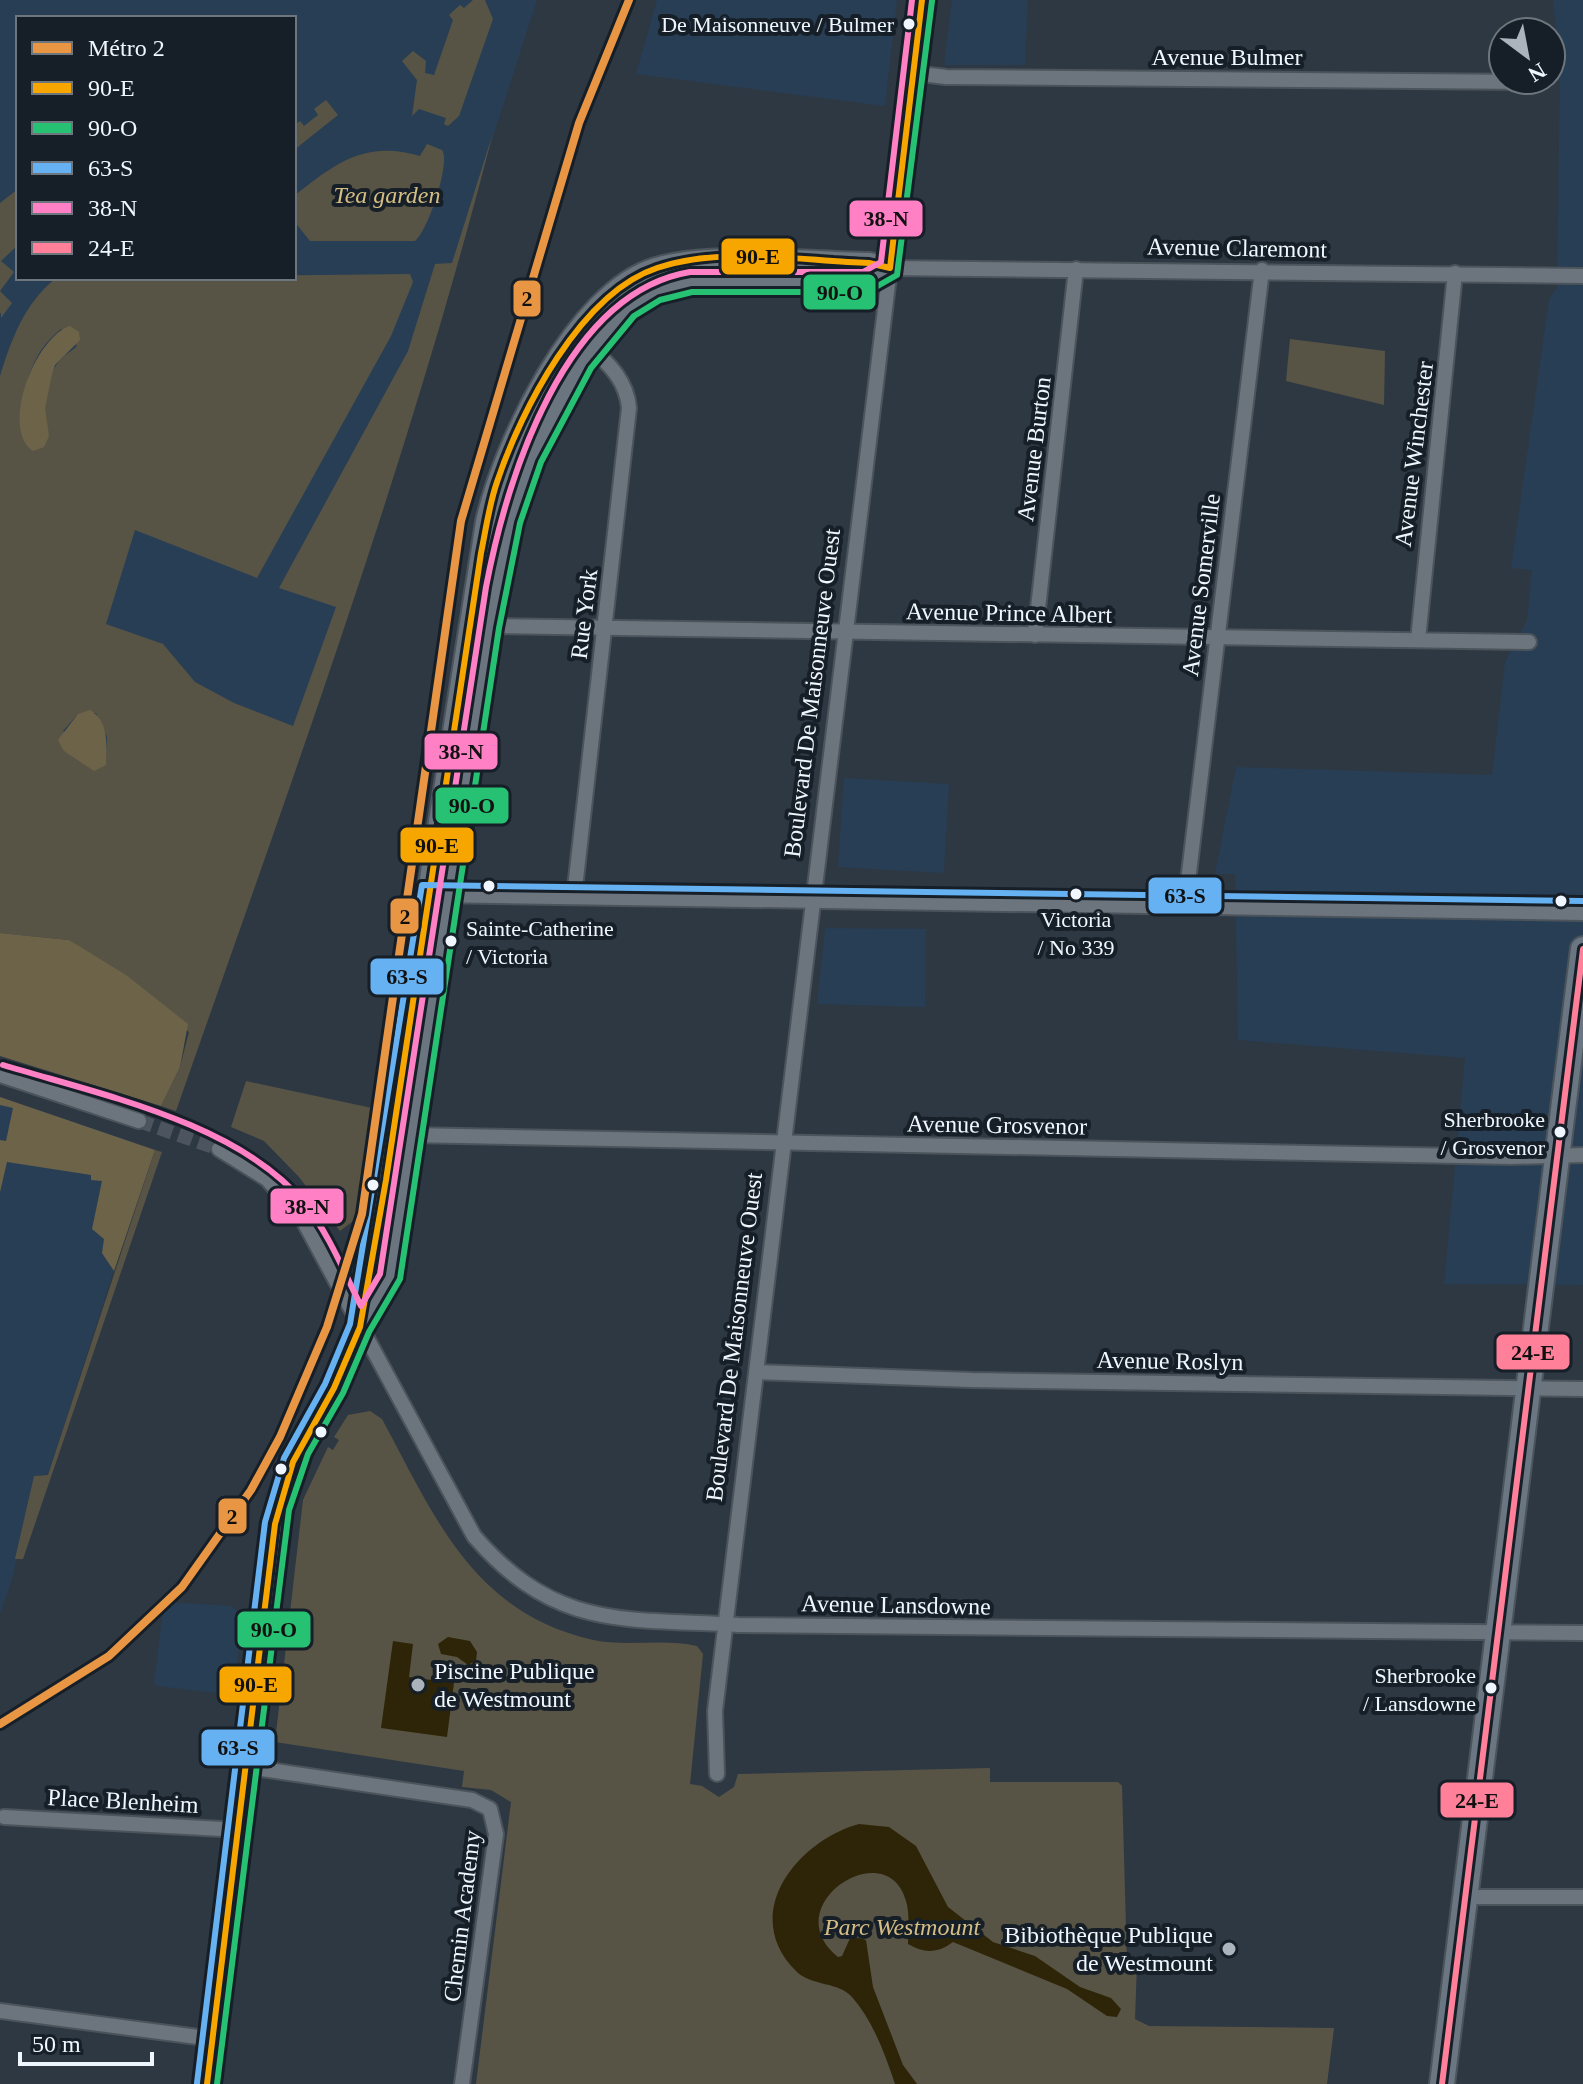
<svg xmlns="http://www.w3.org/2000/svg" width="1583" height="2084" viewBox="0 0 1583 2084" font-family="'Times New Roman',serif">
<rect width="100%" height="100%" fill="#2e3843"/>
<g fill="#283e54" fill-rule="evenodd">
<path d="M0,0H537L400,426L294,726L69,940L0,933ZM18,18H294V278H18Z"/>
<path d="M657,0H897L885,106L636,74Z"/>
<path d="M952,0H1028L1025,65H944Z"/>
<path d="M1553,0H1583V1285L1444,1284L1465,1058L1238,1040L1235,874H1215L1236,767L1492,775L1505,662L1527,620L1532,570L1511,568L1549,299L1557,288L1560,65Z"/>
<path d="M844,778L949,784L944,873L838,867Z"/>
<path d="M825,928L926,929L925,1007L817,1004Z"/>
<path d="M0,1097L133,1142L120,1251L48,1475L34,1476L13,1576L0,1614Z"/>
<path d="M164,1602L231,1606L239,1613L242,1624L233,1695L157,1686L154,1682Z"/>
</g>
<g fill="#585445" fill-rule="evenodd">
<path d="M473,0H485L493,19L459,116L448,126L444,124L446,118L419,109L412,116L417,80L402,61L413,51L426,61L425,73L434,75L453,20L449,15L460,5L464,8Z"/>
<path d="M326,100L338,115L294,150V135L297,132L294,125L300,121L304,126L318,115L314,109Z"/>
<path d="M493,133C408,465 289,788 176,1111L161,1106L180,1067L189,1032L69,940L0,933V376C12,338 24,304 56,278L410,274L413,282L391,336L257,578L135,530L106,624L163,644L195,682L234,703L293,726L336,607L279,588L408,351L435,264L452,263ZM61,329L77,346C71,352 62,356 57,364C44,381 41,417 49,436L20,416C26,381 32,352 61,329ZM96,713L107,737L106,765L63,731L78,714Z"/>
<path d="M427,144L442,150C451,162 428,231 415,241H310L294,221V196C336,163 365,140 420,156Z"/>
<path d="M18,189V245L1,261L14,272L0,291L12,303L1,318V313H0V203Z"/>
<path d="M1290,339L1385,351L1384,405L1286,381Z"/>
<path d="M246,1081L372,1108L357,1218L340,1231L299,1177L264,1141L231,1127Z"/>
<path d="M155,1150L162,1152L23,1559H15L34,1476L48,1475Z"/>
<path d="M370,1411L382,1419C435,1517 472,1612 593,1640C627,1647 664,1638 697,1646L703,1654L690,1784L702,1786L719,1797L734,1787L738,1774L990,1768V1782H1118L1122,1786L1127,1963H1137L1135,2019L1149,2026L1334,2028L1327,2084H476L511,1802L491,1790L462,1787L464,1771L275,1742L303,1500L328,1447L333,1450L339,1440L334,1437L348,1415Z"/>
</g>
<g fill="#6d6348">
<path d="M70,326L79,332L80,340L55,365L52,374L45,408L49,436L44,447L33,451C0,428 35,337 70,326Z"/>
<path d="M90,710C109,721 107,746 106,765L94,771L64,751L58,740L78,714Z"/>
<path d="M0,933L69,940L126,975L188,1024L180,1067L161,1106L0,1056Z"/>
<path d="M0,1097L155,1150L114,1271L102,1253L104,1239L92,1229L102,1181L91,1180V1175L7,1162L0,1192V1140L6,1141L13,1108L0,1105Z"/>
</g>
<g fill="#2e2508">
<path d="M448,1637L470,1641L477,1652L476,1661L468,1665L457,1657L441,1654L438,1644Z"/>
<path d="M393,1641L413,1644L409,1677L454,1683L447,1737L381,1728Z"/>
<path d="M859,1824L889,1827L916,1846L948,1907L993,1942L1035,1956L1080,1987L1111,1998L1121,2009L1117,2017L1107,2016L1067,1989L953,1942C938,1953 925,1954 908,1944C908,1931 910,1914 906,1901C887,1832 774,1906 838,1957L842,1956L851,1936L866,1940L873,1987L903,2065L917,2084H895C885,2054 873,2021 852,1997C839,1982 812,1986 797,1972C738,1915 797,1841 859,1824Z"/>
</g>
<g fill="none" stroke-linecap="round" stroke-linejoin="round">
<path stroke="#4b545f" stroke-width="14" stroke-dasharray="14 7" stroke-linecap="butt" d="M139,1121L219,1149"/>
<defs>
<g id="minor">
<path d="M913,73L946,77L1540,82"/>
<path d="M489,626L1529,642"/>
<path d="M1035,635L1076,269"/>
<path d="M1418,640L1455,273"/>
<path d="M574,897L629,408C627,383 610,363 591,350"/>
<path d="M1185,906L1262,270"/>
<path d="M0,1075L139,1121"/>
<path d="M411,1135L1511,1157L1583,1155"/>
<path d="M219,1149L267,1179L303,1220L474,1536C556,1631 625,1618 739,1625L1583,1633"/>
<path d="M757,1372L972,1380L1583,1389"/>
<path d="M248,1767L472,1800L490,1809L496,1834L462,2084"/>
<path d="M717,1774L715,1711L890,268L1583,276"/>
<path d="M4,1817L240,1830"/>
<path d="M1465,1897H1583"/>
<path d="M0,2011L213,2039"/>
</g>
<path id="tertiary" d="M436,893L1583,911"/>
<g id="secondary">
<path d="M890,268L922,0"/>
<path d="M361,1319L486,522C503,445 576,291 656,268C711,252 809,262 869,263L890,268"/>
<path d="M207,2084L279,1508L299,1450L334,1388L360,1327L390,1277L489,626C506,521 524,453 583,363C610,321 638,287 691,282H866L890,268"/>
</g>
<path id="primary" d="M1442,2084L1583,949"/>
</defs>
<use href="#minor" stroke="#4b535b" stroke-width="18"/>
<use href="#tertiary" stroke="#4b535b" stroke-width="22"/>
<use href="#secondary" stroke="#4b535b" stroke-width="24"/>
<use href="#primary" stroke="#4b535b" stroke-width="28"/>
<use href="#minor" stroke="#6c747d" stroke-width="14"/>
<use href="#tertiary" stroke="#6c747d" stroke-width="18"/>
<use href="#secondary" stroke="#6b757f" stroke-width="20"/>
<use href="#primary" stroke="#6a7682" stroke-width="24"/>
<defs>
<path id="bus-1" d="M207,2084L275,1524L293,1462L334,1388L360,1327L386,1180L481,553C486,529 489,505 497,482C521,410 581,293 657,268C722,246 802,261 869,263L890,268L922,0"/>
<path id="bus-2" d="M217,2084L289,1510L308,1454L343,1393L369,1332L400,1279L499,628L520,523L541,462L591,368L634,316L660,300L692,292H867L897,275L932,1"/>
<path id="bus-3" d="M197,2083L265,1522L284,1458L325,1384L350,1324L422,885L1583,901"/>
<path id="bus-4" d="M3,1065C98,1094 240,1123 305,1204C329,1234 344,1272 361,1306L380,1274L486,587C507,478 564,293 690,272H863L881,262L912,0"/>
<path id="bus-5" d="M1442,2084L1583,949"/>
</defs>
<use href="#bus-1" stroke="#161f27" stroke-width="12"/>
<use href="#bus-2" stroke="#161f27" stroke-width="12"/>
<use href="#bus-3" stroke="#161f27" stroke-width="12"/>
<use href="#bus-4" stroke="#161f27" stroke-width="12"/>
<use href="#bus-5" stroke="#161f27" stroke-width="12"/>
<use href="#bus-1" stroke="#f7a600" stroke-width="6"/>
<use href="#bus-2" stroke="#26c172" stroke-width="6"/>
<use href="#bus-3" stroke="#66b1f2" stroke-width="6"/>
<use href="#bus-4" stroke="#ff80c5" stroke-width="6"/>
<use href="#bus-5" stroke="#ff8098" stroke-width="6"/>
<defs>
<path id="metro-1" d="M0,1724L109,1656L182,1587L251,1490L280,1437L327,1327L362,1214L461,521L579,123L629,0"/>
</defs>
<use href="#metro-1" stroke="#161f27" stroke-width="14"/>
<use href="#metro-1" stroke="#e89644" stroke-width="8"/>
</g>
<g fill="#eff6fd" stroke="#161f27" stroke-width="3">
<circle cx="909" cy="24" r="7"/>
<circle cx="489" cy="886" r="7"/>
<circle cx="1076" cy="894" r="7"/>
<circle cx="1561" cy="901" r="7"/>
<circle cx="451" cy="941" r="7"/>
<circle cx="1560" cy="1132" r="7"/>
<circle cx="373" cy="1185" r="7"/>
<circle cx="321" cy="1432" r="7"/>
<circle cx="281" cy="1469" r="7"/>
<circle cx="1491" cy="1688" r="7"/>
</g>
<g fill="#abb4bc" stroke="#161f27" stroke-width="3">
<circle cx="418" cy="1685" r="8"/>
<circle cx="1229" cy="1949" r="8"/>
</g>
<g text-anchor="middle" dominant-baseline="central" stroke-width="8" stroke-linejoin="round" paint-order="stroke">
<g font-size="22" fill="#eff6fd" stroke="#161f27" text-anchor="end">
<text x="894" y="24">De Maisonneuve / Bulmer</text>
<text x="1076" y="919" text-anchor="middle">Victoria<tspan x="1076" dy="28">/ No 339</tspan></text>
<text x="466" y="928" text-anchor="start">Sainte-Catherine<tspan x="466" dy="28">/ Victoria</tspan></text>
<text x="1545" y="1119">Sherbrooke<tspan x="1545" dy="28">/ Grosvenor</tspan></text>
<text x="1476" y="1675">Sherbrooke<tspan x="1476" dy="28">/ Lansdowne</tspan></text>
</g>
<g font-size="24" fill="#eff6fd" stroke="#161f27">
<text x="1227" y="57">Avenue Bulmer</text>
<text transform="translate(1237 248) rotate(1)">Avenue Claremont</text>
<text transform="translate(1034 449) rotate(-83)">Avenue Burton</text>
<text transform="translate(1414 454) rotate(-83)">Avenue Winchester</text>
<text transform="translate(1201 585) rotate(-83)">Avenue Somerville</text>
<text transform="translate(1009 613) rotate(1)">Avenue Prince Albert</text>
<text transform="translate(584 614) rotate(-83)">Rue York</text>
<text transform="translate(812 693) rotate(-83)">Boulevard De Maisonneuve Ouest</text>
<text transform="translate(997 1125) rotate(1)">Avenue Grosvenor</text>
<text transform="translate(734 1337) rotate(-83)">Boulevard De Maisonneuve Ouest</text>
<text transform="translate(1170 1361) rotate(1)">Avenue Roslyn</text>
<text transform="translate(896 1605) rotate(1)">Avenue Lansdowne</text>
<text transform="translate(123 1801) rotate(3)">Place Blenheim</text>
<text transform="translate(462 1916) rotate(-83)">Chemin Academy</text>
</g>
<g font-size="24" font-style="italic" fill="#d5be83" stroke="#161f27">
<text x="387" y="195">Tea garden</text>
<text x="902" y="1927">Parc Westmount</text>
</g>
<g font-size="24" fill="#eff6fd" stroke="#161f27" text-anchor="start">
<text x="434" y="1671">Piscine Publique<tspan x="434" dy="28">de Westmount</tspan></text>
<text x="1213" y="1935" text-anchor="end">Bibiothèque Publique<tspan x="1213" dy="28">de Westmount</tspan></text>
</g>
</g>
<g stroke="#161f27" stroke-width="3">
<rect x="848" y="199" width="76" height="39" rx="8" fill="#ff80c5"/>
<rect x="720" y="237" width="76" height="39" rx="8" fill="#f7a600"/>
<rect x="802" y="273" width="75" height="38" rx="8" fill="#26c172"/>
<rect x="512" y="279" width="30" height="39" rx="8" fill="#e89644"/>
<rect x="423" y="732" width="76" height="39" rx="8" fill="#ff80c5"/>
<rect x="434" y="786" width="76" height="39" rx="8" fill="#26c172"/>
<rect x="399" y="826" width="76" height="38" rx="8" fill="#f7a600"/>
<rect x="1147" y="876" width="76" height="39" rx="8" fill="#66b1f2"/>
<rect x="389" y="897" width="31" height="38" rx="8" fill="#e89644"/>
<rect x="369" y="957" width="76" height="39" rx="8" fill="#66b1f2"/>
<rect x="269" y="1187" width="76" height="38" rx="8" fill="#ff80c5"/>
<rect x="1495" y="1333" width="76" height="38" rx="8" fill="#ff8098"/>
<rect x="217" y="1497" width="31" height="38" rx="8" fill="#e89644"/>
<rect x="236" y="1610" width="76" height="39" rx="8" fill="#26c172"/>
<rect x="218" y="1665" width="75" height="39" rx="8" fill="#f7a600"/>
<rect x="200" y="1728" width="76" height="39" rx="8" fill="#66b1f2"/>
<rect x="1439" y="1781" width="76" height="38" rx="8" fill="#ff8098"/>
</g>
<g font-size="22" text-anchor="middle" font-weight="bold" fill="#111">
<text x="886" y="226">38-N</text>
<text x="758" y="264">90-E</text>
<text x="840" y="300">90-O</text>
<text x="527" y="306">2</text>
<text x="461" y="759">38-N</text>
<text x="472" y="813">90-O</text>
<text x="437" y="853">90-E</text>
<text x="1185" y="903">63-S</text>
<text x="405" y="924">2</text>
<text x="407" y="984">63-S</text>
<text x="307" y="1214">38-N</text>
<text x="1533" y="1360">24-E</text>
<text x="232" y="1524">2</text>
<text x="274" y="1637">90-O</text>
<text x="256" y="1692">90-E</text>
<text x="238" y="1755">63-S</text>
<text x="1477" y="1808">24-E</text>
</g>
<rect x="16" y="16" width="280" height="264" fill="#161f27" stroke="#6d757d" stroke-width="2"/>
<rect x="32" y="42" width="40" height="12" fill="#e89644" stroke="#6d757d" stroke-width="2"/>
<text x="88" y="56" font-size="24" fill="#eff6fd">Métro 2</text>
<rect x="32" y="82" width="40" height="12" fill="#f7a600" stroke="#6d757d" stroke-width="2"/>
<text x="88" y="96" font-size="24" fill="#eff6fd">90-E</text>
<rect x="32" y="122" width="40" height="12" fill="#26c172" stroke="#6d757d" stroke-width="2"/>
<text x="88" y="136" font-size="24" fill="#eff6fd">90-O</text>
<rect x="32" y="162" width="40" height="12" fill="#66b1f2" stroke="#6d757d" stroke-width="2"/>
<text x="88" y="176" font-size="24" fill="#eff6fd">63-S</text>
<rect x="32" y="202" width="40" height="12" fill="#ff80c5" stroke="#6d757d" stroke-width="2"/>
<text x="88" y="216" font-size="24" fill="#eff6fd">38-N</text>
<rect x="32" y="242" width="40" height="12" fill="#ff8098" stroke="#6d757d" stroke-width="2"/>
<text x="88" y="256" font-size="24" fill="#eff6fd">24-E</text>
<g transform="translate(1527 56) rotate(148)"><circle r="38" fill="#161f27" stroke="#6d757d" stroke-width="2"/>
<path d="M0-6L14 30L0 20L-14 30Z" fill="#abb4bc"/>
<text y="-12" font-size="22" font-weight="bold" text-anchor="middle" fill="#eff6fd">N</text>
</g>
<path d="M20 2052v12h132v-12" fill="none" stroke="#eff6fd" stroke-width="4"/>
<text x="32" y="2052" font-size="24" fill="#eff6fd" stroke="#161f27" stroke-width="6" paint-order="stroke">50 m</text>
</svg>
